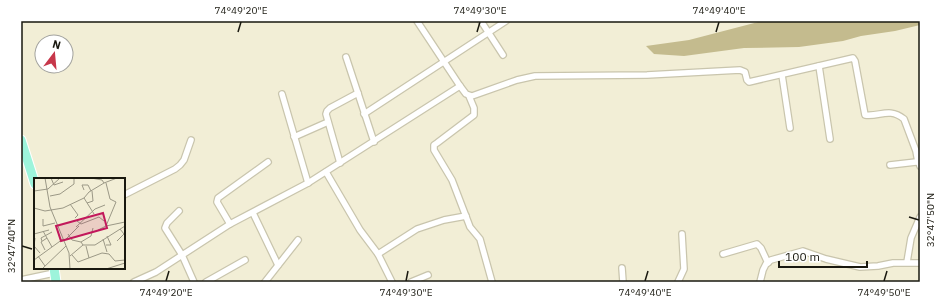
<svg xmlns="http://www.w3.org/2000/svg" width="941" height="303" viewBox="0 0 941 303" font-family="'IBM Plex Sans',sans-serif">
<rect width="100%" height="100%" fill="#f2eed6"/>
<path fill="#c4bb8e" d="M762,21H920V25L895,31L861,36L843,41L799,47L744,48L684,56L654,54L646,46L689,40Z"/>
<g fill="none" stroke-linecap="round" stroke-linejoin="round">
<defs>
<g id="minor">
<path d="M417,21L460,86L466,94L472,96L517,80L535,76L647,75L740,70L745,72L747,80L749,82L853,58L855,61L865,115C880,117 889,107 904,119L916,151L918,162"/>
<path d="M481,21L503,55"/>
<path d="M346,57L374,142"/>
<path d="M819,66L830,139"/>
<path d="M782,75L790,128"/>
<path d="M282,94L308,183"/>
<path d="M469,96L474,108V115L437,143L434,145V150L452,180L470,227L480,239L492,282"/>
<path d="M364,114L506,21"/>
<path d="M294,137L328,122"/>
<path d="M340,163L326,114L327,111L330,108L358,93"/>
<path d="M890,165L916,162H919L920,166"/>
<path d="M326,172L360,230L378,254L392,282"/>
<path d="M124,195L175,169L180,165L184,160L191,140"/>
<path d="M179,211L167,223L165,228L182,255L194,282"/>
<path d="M253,213L278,265"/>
<path d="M230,224L217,202L218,198L268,162"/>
<path d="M378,254L417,229L444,220L466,216"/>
<path d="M723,254L757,244L761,248L768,263"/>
<path d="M907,262L911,238L920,217"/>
<path d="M622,268L623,282"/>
<path d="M21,280L54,273"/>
<path d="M134,282L156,272L230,224L308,183L460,86"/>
<path d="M206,282L245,260"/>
<path d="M265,282L298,240"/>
<path d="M411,282L428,275"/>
<path d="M678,282L684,269L682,234"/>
<path d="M760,282L763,270L766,264L771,260L803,251L826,259L860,267L878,266L893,263H920"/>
</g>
<g id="primary">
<path d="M21,140L35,184"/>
<path d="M54,268L56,282"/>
</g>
</defs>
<use href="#minor" stroke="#c9c5ad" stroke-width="8"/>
<use href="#primary" stroke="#fff" stroke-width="11"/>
<use href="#minor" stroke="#fff" stroke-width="5.5"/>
<use href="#primary" stroke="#9df4db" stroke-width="9"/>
</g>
<path fill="none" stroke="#19180f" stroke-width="1.5" d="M238,32L241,22M477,32L480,22M716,32L719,22M909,217L919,220M22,246L32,249M166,281L169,271M406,281L408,271M645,281L648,271M884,281L887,271"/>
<g transform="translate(34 178)">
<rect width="91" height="91" fill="#f2eed6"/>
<path fill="none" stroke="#9b9886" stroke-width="1" d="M11,0L16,29L35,75L36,91M17,0L20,7L29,4M57,0L68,2L70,5M50,12L48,7H54L57,13M0,13L14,11L26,0M16,18L26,16L40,6V0M50,20L60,36M53,25L59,23L58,13M36,26L44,37L41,40M0,30L11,33L29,30L50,20L55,14L70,5L83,0M9,41V48L21,45M43,43L47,46L65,39L70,43M72,48L91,44M42,49L61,31L71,27M64,52L72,48L82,24L76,21L72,5M9,53L18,69M0,56L15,52M34,56L38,62L47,64M1,60L0,68L6,75M69,61L73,74M8,63L7,60L18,54M30,63L45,48M83,63L90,56L86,51M49,67L47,64L57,58L59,50M72,67H77L73,58M52,68L55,80M11,72L7,64L13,60M38,77L44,84L68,75L75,76L81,83L91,82M4,78L11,88M36,78L49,67H61L91,48M0,82L29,61M8,91L32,68M72,91L91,85"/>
<path fill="#c2185b" fill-opacity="0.15" stroke="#c2185b" stroke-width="2" d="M69,35L73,50L27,63L22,48Z"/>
<rect width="91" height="91" fill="none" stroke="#19180f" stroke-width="2"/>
</g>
<rect width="941" height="303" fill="none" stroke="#ffffff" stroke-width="44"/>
<g transform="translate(54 54) rotate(16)"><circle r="19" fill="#ffffff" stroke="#a3a39f"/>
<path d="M0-3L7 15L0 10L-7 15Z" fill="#c7374a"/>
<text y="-6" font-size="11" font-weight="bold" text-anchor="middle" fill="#19180f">N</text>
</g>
<path d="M779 261v6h88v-6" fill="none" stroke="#19180f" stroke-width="2"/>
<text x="785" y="261" font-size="12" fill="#19180f" stroke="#ffffff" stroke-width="3" paint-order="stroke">100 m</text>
<rect x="22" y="22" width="897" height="259" fill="none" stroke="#19180f" stroke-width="1.5"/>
<g font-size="10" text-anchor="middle" fill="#19180f">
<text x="241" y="14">74°49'20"E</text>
<text x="480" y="14">74°49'30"E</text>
<text x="719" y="14">74°49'40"E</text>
<text transform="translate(930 220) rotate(-90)" y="4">32°47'50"N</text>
<text transform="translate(11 246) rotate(-90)" y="4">32°47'40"N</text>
<text x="166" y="296">74°49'20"E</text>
<text x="406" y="296">74°49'30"E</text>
<text x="645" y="296">74°49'40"E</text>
<text x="884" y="296">74°49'50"E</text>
</g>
</svg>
